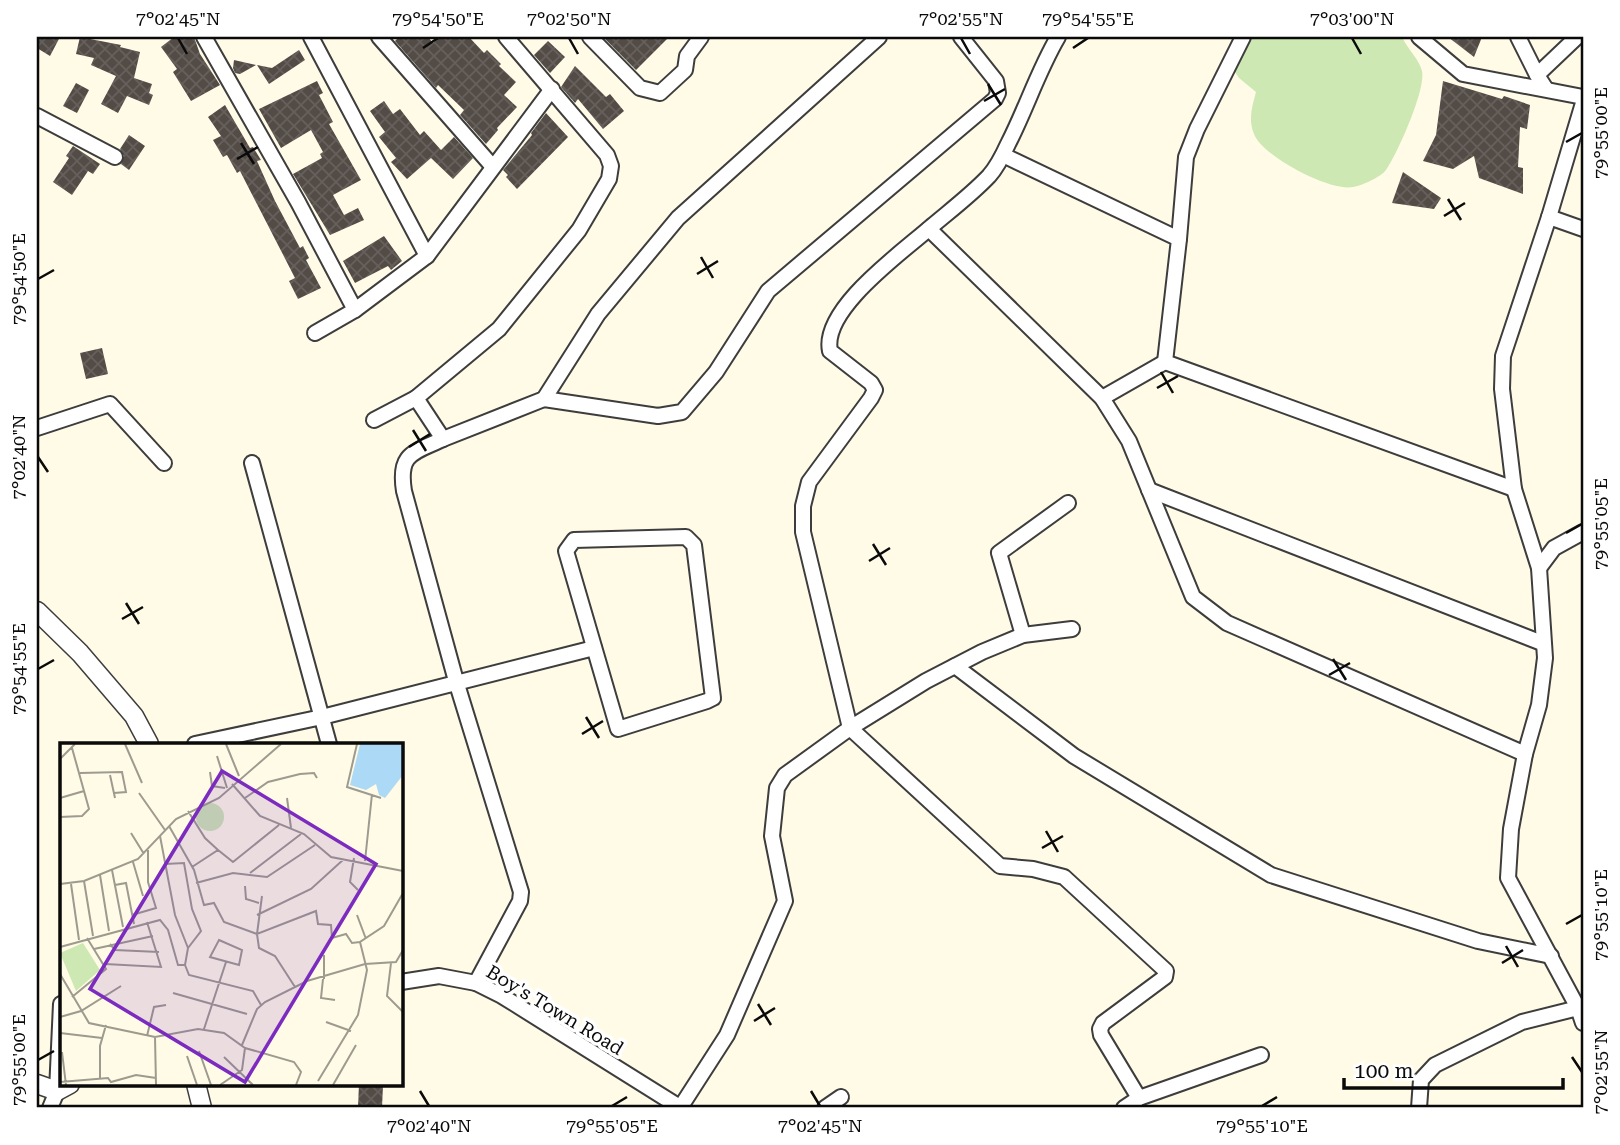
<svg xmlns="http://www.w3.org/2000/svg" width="1620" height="1145" viewBox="0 0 1620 1145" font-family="'Roboto Serif',serif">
<defs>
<pattern id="building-cross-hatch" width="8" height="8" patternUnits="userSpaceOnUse" patternTransform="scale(1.75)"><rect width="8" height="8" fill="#524b46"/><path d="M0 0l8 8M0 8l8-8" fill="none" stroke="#66605c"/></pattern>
</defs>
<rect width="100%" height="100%" fill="#fffbe7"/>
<path fill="#cde8b2" d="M1248,37H1399L1403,39C1408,49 1420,61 1422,71C1426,90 1397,154 1386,170C1381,177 1361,186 1353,187C1330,192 1262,156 1254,134C1248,119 1252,107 1256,92L1239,78L1233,69Z"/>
<g fill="url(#building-cross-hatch)">
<path d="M37,37H60L50,56L37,48Z"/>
<path d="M80,37L121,45L120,47L140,52L134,78L152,84L149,93L153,95L149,105L127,96L118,113L101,104L116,76L91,65L94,58L76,54Z"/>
<path d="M174,37H194L200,54L220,85L191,101L173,72L177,69L161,47Z"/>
<path d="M399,37H428L433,43L439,37H469L484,53L487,50L501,64L499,66L516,82L504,95L517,107L497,128L498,130L486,144L460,115L464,110L438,85L436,88L395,41Z"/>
<path d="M603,37H669L636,70Z"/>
<path d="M1448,37H1482L1474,57Z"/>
<path d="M548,41L565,57L550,73L534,55Z"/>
<path d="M299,50L305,60L269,84L257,65L272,68Z"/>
<path d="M234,60L256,65L240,74L235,73L233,68Z"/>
<path d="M575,66L606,97L610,94L624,111L603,129L578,99L575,103L561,87Z"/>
<path d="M317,81L323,93L319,95L333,122L329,124L361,180L333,195L344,215L358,208L364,220L330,235L293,174L322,158L320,154L323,152L311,130L281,148L259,109Z"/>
<path d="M1443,81L1502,99L1504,96L1530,105L1527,129L1520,127L1518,167L1523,168V194L1479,178L1474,156L1453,169L1423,161L1436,135Z"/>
<path d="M76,83L89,90L77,113L63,106Z"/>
<path d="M384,101L393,114L400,109L420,135L424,131L441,150L454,137L473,158L453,179L431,158L407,179L391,162L396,158L379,137L385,132L370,111Z"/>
<path d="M225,105L250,148L253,147L261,160L257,161L275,201L300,248L303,246L309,258L306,260L321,288L298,299L289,281L295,278L240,171L237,173L227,155L223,157L213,140L221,136L208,117Z"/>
<path d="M546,113L568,137L517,189L506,177L508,175L503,170L532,135L531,133Z"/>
<path d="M129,135L145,146L129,170L121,164L124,156L120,149Z"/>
<path d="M73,146L100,164L93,174L88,171L72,195L53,182L69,158L66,156Z"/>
<path d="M1403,172L1441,198L1434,209L1392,203Z"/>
<path d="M384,236L402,261L391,270L388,266L355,283L343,261Z"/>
<path d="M102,348L108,374L86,379L80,353Z"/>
<path d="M359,1084L383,1085L382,1108L358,1107Z"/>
</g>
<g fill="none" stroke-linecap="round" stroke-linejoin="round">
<defs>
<g id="minor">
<path d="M204,37L298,202L355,310L427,256L552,89"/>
<path d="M311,37L427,256"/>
<path d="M379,37L493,167"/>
<path d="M506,37L607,155L611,166L609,179L579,230L499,329L416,398L443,439L544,399L598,314L678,218L879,37"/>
<path d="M590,37L640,88L660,93L685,70L687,56L701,37"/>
<path d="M1419,37L1463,74L1583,97"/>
<path d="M1518,37L1537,75"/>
<path d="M1546,89L1537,75L1577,37"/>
<path d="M1583,103L1549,217L1503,356L1502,389L1514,489L1539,568L1545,658L1539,705L1525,754L1511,829L1508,878L1578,1008L1583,1023"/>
<path d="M37,116L115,157"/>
<path d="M1003,155L1179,239L1165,362L1514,489"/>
<path d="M1549,217L1583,229"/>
<path d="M929,229L1102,398L1129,441L1193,597L1227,623L1525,754"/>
<path d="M1179,239L1186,157L1197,129L1243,37"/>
<path d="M315,333L355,310"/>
<path d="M1102,398L1165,362"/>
<path d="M544,399L658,416L682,412L716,372L768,291L995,99L998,93L996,81L961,37"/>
<path d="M374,420L416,398"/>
<path d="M37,428L110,404L164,463"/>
<path d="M443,439C413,453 398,453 404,491L456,681L521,892L520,901L476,983"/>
<path d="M252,463L329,744"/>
<path d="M1149,490L1542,643"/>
<path d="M686,537L694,545L713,698L707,701L618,729L566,551L574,540Z"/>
<path d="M1539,568L1554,548L1583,532"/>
<path d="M1072,629L1023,635L982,652L926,681L850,728L1000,866L1033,869L1064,877L1166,971L1165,977L1103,1023L1100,1029L1101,1035L1139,1098L1124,1108"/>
<path d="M1023,635L999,553L1068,503"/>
<path d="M955,666L1074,756L1271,875L1478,941L1551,956"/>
<path d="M195,744L322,717L594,648"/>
<path d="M401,982L439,976L476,983L502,996L681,1108"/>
<path d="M1139,1098L1261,1055"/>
<path d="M50,1108L57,1091L61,1004"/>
<path d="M680,1108L727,1035L785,901L772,836L777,788L785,775L850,728L803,532V506L809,482L871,398L875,390L871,383L830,351C821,309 904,251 932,226C951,210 972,194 989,176C997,167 1003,155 1008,144C1026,109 1038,71 1058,37"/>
<path d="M825,1108L841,1097"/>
<path d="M1419,1108L1421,1080L1435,1065L1522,1022L1578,1008"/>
</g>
<g id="tertiary">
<path d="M37,611L80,653L134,716L149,744"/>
<path d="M37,1084L57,1091L70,1084"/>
<path d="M196,1084L202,1108"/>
</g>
</defs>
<use href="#minor" stroke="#3d3d3d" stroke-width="18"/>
<use href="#tertiary" stroke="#3d3d3d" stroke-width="21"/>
<use href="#minor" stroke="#fff" stroke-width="14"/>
<use href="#tertiary" stroke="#fff" stroke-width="18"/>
</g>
<path fill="none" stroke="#0a0a0a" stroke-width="2.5" d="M178,38L187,54M569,38L578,54M961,38L970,54M1352,38L1361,54M423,48L438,38M1073,48L1088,38M988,84L1001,105M984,101L1005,89M1566,142L1582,133M241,143L254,164M237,159L258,147M1448,199L1461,220M1444,216L1465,203M701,257L713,278M697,274L718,261M38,279L54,270M1161,372L1173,393M1157,388L1178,376M413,430L426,451M409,447L430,434M38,457L48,472M1566,533L1582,524M873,544L886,565M869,561L890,548M126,603L139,624M122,619L143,607M1333,659L1346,680M38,669L54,660M1329,675L1350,663M586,717L599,738M582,734L603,721M1046,831L1058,852M1042,848L1063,836M1566,924L1582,915M1506,946L1518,967M1502,963L1523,950M758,1004L771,1025M754,1021L775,1008M1572,1057L1582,1072M38,1060L54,1051M420,1091L429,1106M811,1091L820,1106M612,1106L627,1097M1262,1106L1277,1097"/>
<g text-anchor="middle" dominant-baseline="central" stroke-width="7" stroke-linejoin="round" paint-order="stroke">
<g font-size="19" fill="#0a0a0a" stroke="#fff">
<text transform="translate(555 1010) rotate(31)">Boy's Town Road</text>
</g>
</g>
<g transform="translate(60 743)">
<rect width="343" height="343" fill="#fffbe7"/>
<path d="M136 74a14 14 0 1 1 28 0a14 14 0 1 1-28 0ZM23,200L40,227L16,248L0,210Z" fill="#cde8b2"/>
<path d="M300,1H343V32L325,55L319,52L316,41L306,47L290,42Z" fill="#acd9f5"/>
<path fill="none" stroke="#9d9b8f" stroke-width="2" d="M65,1L82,40M166,1L179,33M297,1L287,44L321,55M157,13L167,45M0,16L15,1M150,29L152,43L165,45M20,30L62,29L66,49L54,50M50,32L55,55M172,41L200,73L244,91L271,114L343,128M79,50L105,87M0,55L24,48M185,55L208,39L240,31L254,30L257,35M227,55L231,85M128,68L145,95L158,107M0,74L22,73L29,66L12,5M109,83L134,127L144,162L154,160L164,179L197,191L199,205L215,213L235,244M71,90L84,111M294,115L290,139L298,147M305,118L312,51M73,119L83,153M105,121L124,120L132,166L141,188L128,205M132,124L158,107L173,119L219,82M52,127L63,184M190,130L241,91M40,132L49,188M24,138L33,193M136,140L173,130L207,134L255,102M0,141L24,138L78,116L116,76L159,55L221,1M11,141L19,197M55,142L66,140L74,181M185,143L186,156L199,160M202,153L197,191L256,168L258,181L271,182L272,195L286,191L292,200L300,199M72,172L96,165L88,139V107M197,172L251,146L284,116M297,172L306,196M159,197L182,207L179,222L150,214ZM50,201L55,207L99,209M0,204L100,177L108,187L118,222H125L128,205L115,172L100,93M34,206L93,193M264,212V236M331,220L327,253L343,269M45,221L101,224L87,179M125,222L129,232L193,248L201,262M0,231L29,280L95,294L138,286L164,290L185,305L234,319L241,329L236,342M263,236L261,255L275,257M113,250L187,271M12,254L46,226L27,195M0,274L21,268L61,243M266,279L291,288M144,286L166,219M0,290L42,295M87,293L94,264L106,262M95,294L96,342M182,302L197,266L205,259L247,238L305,221L336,219L343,207M139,308L151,342M2,309L6,342M127,313L137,342M164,314L193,342M40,337V303L46,282M258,338L298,272L307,227L300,199L324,183L343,150M0,339L48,335L51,339L76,332L96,335M160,342L182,327L185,305M273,342L296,302"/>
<path fill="#7b2cbf" fill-opacity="0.15" stroke="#7b2cbf" stroke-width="3.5" d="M162,28L316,121L185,339L30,246Z"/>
<rect width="343" height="343" fill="none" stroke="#0a0a0a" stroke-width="3.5"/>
</g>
<rect width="1620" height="1145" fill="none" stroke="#ffffff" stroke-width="77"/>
<path d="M1344 1078v10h219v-10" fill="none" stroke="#0a0a0a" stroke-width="3.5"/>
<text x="1354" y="1078" font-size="21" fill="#0a0a0a" stroke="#ffffff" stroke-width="5" paint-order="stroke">100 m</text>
<rect x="38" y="38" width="1544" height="1068" fill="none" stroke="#0a0a0a" stroke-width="2.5"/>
<g font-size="18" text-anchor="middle" fill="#0a0a0a">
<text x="178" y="25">7°02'45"N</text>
<text x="438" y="25">79°54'50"E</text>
<text x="569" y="25">7°02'50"N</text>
<text x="961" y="25">7°02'55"N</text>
<text x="1088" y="25">79°54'55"E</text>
<text x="1352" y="25">7°03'00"N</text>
<text transform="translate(1601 133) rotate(-90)" y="6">79°55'00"E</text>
<text transform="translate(19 279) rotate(-90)" y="6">79°54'50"E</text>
<text transform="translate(19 457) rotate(-90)" y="6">7°02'40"N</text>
<text transform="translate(1601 524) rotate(-90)" y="6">79°55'05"E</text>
<text transform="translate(19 669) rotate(-90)" y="6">79°54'55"E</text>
<text transform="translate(1601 915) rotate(-90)" y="6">79°55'10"E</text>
<text transform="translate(19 1060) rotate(-90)" y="6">79°55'00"E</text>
<text transform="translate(1601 1072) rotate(-90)" y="6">7°02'55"N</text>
<text x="429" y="1132">7°02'40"N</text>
<text x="612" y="1132">79°55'05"E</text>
<text x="820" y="1132">7°02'45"N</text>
<text x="1262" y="1132">79°55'10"E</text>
</g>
</svg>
